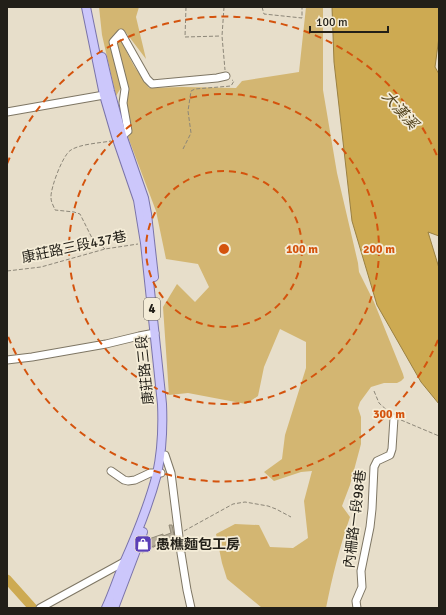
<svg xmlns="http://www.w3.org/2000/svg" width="446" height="615" viewBox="0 0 446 615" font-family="Signika,'Noto Sans TC',sans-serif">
<rect width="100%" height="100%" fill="#e7deca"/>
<g fill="#d3b672">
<path d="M99,7H139L136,17L146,59L124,30L109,41L122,86L116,96L102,35Z"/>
<path d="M306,7H323V90L337,173L358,263L359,272L374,302L403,374L404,378L401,381L397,383H384L371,387L360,402L358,408L361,417V444L350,485L342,506L350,517C340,546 332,577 326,608H262L227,579L222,563L216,534L235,524L259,525L270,547L293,548L308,538L304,501L312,471L301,472L274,481L264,472L282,459L285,435L306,368V342L280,329L264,367L258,396L246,404L188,393L169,395L163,307L177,284L195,302L209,287L198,264L166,259L156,211L128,137L131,133L125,107L116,43L120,39L134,66L149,88L182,87L236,88L242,81L299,72Z"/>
</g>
<path fill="#cdaa52" stroke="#9a8041" d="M332,7H439V37L435,67L439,74V236L428,232L439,268V404L421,382L377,305L352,221L334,62Z"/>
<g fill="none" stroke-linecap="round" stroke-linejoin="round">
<path stroke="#cdaa52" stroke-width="9" d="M7,579L33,608"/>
</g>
<path fill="#b6ad9a" stroke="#928a77" d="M169,525H172L174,535L173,537L141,552L146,540L163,534V536L171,533Z"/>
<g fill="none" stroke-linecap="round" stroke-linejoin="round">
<defs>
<g id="minor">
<path d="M7,112L104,95"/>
<path d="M119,139L128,131L123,103L125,89L113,42L121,33L147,79L152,84L217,78L226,76"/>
<path d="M7,360L32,357L106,344L139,336L155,333"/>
<path d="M165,455L171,473L181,553L187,590L191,608"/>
<path d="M111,471L124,480L128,481L135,480L150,473H161"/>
<path d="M40,608L124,562"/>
<path d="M357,608L356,601L362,587L361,571L370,527L372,509L374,467L377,461L390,455L392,449L394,418"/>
</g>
<g id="major">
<path d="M86,7L104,95L116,136L138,200L145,243L162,404C163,427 162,451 157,474C149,504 137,534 124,563C118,577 113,593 106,608"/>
<path d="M102,57L110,91L122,135L144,198L147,214L154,277"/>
<path d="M114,608L143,532"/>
</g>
</defs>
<use href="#minor" stroke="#7e7664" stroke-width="9"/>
<use href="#major" stroke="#7a74aa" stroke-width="10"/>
<g stroke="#8c8678" stroke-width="1" stroke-dasharray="4 2" stroke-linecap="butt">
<path d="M186,7L185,37L221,36"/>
<path d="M224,7L222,36L225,70"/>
<path d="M262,7L264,14L302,18V7"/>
<path d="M183,149L191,133L188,111L191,91L195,89L231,86L234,81L232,80"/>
<path d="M105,249L92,238L80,214L74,212L55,210C54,207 51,202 51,198C50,189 63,154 71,150C80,144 100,143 111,141"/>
<path d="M7,271L41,267L105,249L138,244"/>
<path d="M374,391L379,403L390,413"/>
<path d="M401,420L439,436"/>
<path d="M184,531L233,504L245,502L268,506L276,509L291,517"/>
<path d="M142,553L173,537"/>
</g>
<use href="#minor" stroke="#fff" stroke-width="7"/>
<use href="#major" stroke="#ccc7fb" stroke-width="8"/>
</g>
<g fill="none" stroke="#d4530d" stroke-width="2" stroke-dasharray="7 5">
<circle cx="224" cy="249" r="78"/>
<circle cx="224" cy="249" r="155"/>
<path d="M438 340A233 233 0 0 1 7 334M7 164A233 233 0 0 1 438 158"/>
</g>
<defs>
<symbol id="shop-square" viewBox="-11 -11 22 22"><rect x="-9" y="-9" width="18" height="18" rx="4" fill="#5a3fb7" stroke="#f4ecd7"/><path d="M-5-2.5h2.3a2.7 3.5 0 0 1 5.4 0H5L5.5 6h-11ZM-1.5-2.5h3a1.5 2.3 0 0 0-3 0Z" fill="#fff"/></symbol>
</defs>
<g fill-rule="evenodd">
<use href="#shop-square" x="133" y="534" width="20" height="20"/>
</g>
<g text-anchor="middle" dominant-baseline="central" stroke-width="3.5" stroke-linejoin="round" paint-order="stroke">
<rect fill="#f4ecd7" stroke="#615c51" stroke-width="1" x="144" y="298" width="16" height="22" rx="3"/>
<g font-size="13" font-weight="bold" fill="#221f18">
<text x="152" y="309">4</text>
</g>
<g font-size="14" fill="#221f18" stroke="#f4ecd7">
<text transform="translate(74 247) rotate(-12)">康莊路三段437巷</text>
<text transform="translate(145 370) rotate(-96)">康莊路三段</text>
<text transform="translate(355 519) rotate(-83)">內柵路一段98巷</text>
</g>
<g font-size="14" font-weight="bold" fill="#221f18" stroke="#f4ecd7" text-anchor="start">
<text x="156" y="544">愚樵麵包工房</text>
</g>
<g font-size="15" font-style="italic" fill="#53441f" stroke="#f4ecd7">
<text transform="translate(400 110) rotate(48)">大漢溪</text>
</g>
</g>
<circle cx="224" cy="249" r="6" fill="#d4530d" stroke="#f4ecd7" stroke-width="2"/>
<g font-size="12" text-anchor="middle" font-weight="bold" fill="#d4530d" stroke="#f4ecd7" stroke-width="3.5" stroke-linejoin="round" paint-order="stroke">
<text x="302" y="253">100 m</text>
<text x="379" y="253">200 m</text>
<text x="389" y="418">300 m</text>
</g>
<rect width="446" height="615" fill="none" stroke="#221f18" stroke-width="16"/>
<path d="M310 26v6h78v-6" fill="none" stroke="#221f18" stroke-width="2"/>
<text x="316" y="26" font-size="12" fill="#221f18" stroke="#f4ecd7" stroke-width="3" paint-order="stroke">100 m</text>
</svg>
